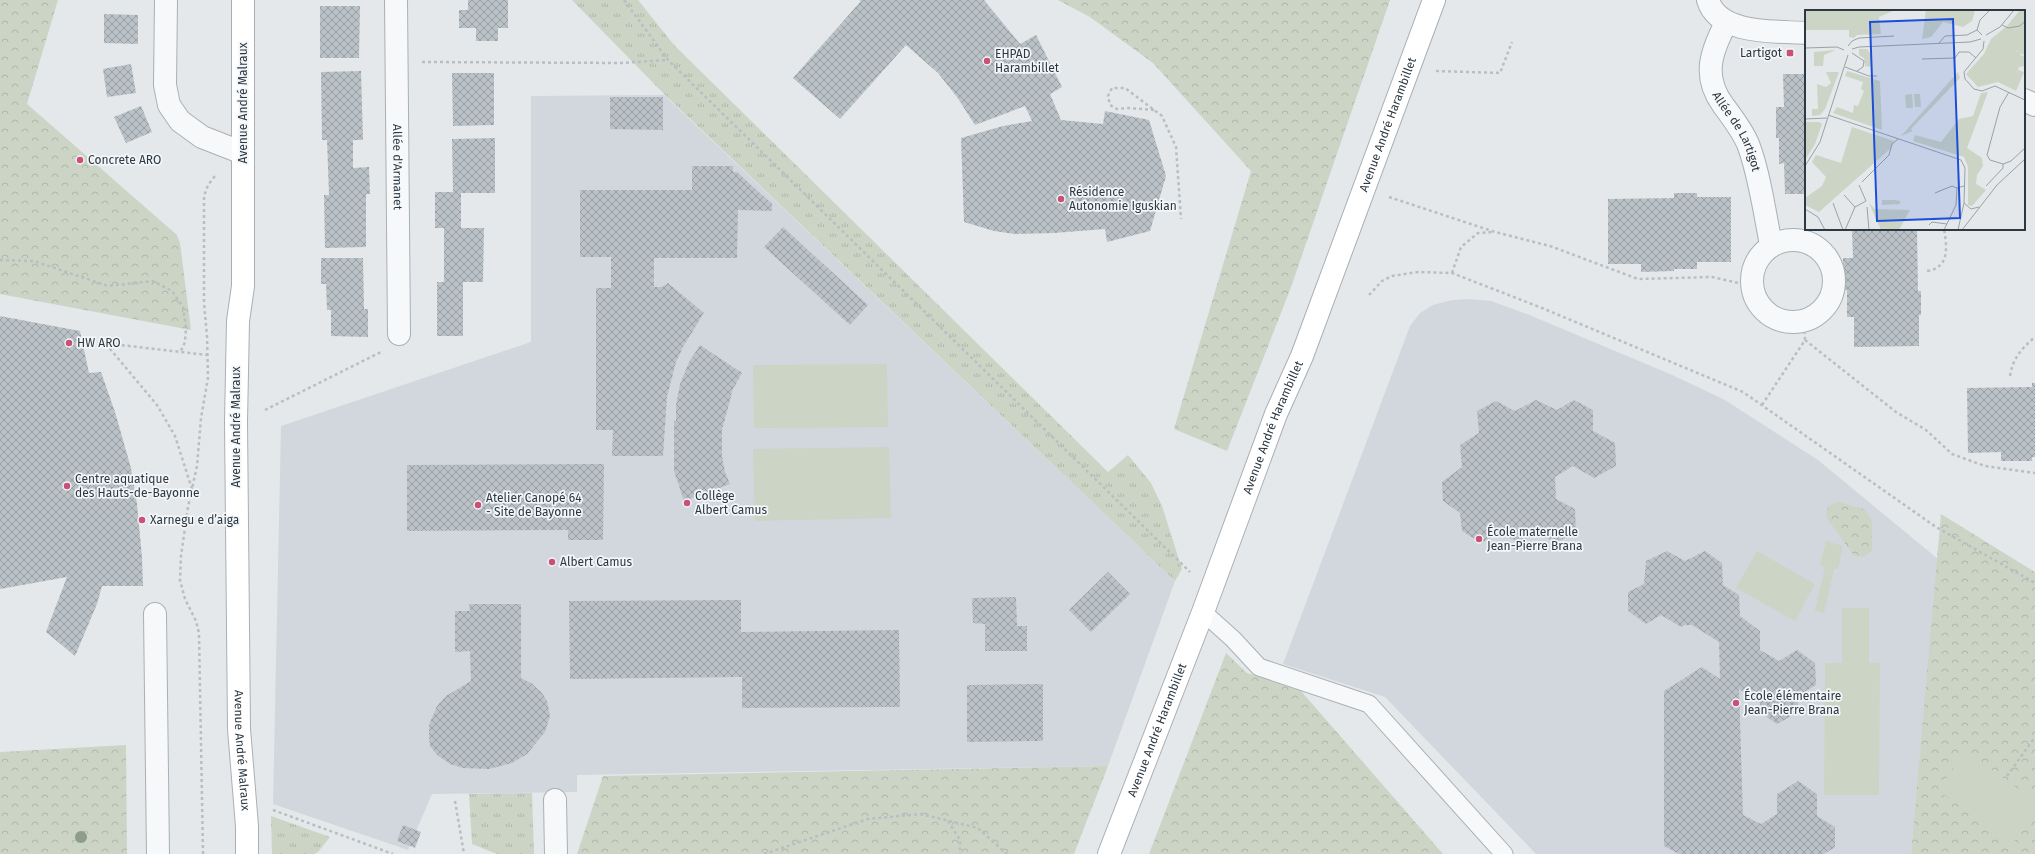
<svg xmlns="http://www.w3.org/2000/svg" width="2035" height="854" viewBox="0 0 2035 854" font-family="'Fira Sans',sans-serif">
<defs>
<pattern id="grass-tufts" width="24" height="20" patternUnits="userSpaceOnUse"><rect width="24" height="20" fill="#ccd4c5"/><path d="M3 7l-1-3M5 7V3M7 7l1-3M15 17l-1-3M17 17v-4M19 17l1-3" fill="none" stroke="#afb7aa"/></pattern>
<pattern id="forest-crowns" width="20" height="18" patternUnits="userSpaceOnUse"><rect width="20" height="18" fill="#ccd4c5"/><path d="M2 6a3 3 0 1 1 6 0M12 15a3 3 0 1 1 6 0" fill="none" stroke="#afb7aa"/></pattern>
<pattern id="building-cross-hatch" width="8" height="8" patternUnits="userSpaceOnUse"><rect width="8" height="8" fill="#bbc2c7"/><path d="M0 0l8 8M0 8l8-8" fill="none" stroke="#989fa3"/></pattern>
</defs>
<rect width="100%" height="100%" fill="#e4e8eb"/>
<g fill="#d2d7dd">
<path d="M664,95L1175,581L1108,766L577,775V792L432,794L408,850L273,804L281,426L531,342V96Z"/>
<path d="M1469,299L1491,301L1527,314L1670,374L1725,400L1818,460L1938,559L1911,854H1536L1385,697L1283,664L1410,326L1420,313L1433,305L1453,300Z"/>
</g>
<g fill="url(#grass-tufts)">
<path d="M572,0H638L674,45L1108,472L1128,455L1151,483L1162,506L1182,569L1175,581L665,95Z"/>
<path d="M532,793L534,854H497L472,844L469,794Z"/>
<path d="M271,816L330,837L318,852L314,854H272Z"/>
</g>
<g fill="url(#forest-crowns)">
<path d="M0,0H58L27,104L177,235L180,243L191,330L0,294Z"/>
<path d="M1058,0H1390L1290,290L1227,451L1174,429L1251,171L1153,63L1090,17Z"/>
<path d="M1838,502L1864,509L1872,521V551L1863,557L1854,556L1826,517L1828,506Z"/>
<path d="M1941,514L2035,572V854H1911Z"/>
<path d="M1226,653L1247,673L1301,691L1443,854H1149Z"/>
<path d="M126,745L127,854H0V752Z"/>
<path d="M1108,766L1074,854H577L603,776Z"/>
</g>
<g fill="#ccd4c5">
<path d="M887,364L888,427L754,428L753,365Z"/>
<path d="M889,447L891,518L755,521L753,449Z"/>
<path d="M1826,541L1843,546L1838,569H1834L1824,613L1815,611L1825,567L1820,565Z"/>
<path d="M1757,551L1815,584L1795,621L1736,588Z"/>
<path d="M1842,608H1869V663H1880L1879,795H1824L1825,663H1842Z"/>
<path d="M1966,751L2035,801V812L2012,844L1938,790Z"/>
</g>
<g fill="url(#building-cross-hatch)">
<path d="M468,0H508V28H498V41H476V28H459V10H468Z"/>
<path d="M859,0H984L1020,44L1036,35L1062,87L1050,94L1061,120L1103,124L1105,111L1149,120L1166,176L1150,231L1107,242L1105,229L1054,233L1015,234L994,231L964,222L961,138L1003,126L1032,121L1025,106L975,125L957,97L938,73L906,45L840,119L793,78L861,1Z"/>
<path d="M320,6H360L359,58H320Z"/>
<path d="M104,14L138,15V44L104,43Z"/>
<path d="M131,64L136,93L107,97L103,69Z"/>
<path d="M361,71L363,140H353V168L369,167L370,194H366V247L325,248L324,195H329L327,140H322L321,72Z"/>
<path d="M452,73H494V125L453,126Z"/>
<path d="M1783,74H1806V194H1785L1784,163L1779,164V138H1776V107H1784Z"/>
<path d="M610,97H663V130L610,129Z"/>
<path d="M141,106L152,132L126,143L114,117Z"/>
<path d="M495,138V193H461V228H484L483,282H463V336H437V282H444V228H435V192H453L452,139Z"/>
<path d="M692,166H733V172H737L772,204V211L738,210L737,258H654V287H662L668,283L704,313L683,347L676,362L667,397L663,456H612L613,430H596V288H611V257H580V190H692Z"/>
<path d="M1674,193H1697V197H1731V262H1697V269H1674V271L1641,272V264H1608V199L1674,198Z"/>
<path d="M783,227L868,305L850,325L764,247Z"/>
<path d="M1852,229H1917L1918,291H1921V315H1919V346L1854,347V317H1847V290H1844L1843,258H1853Z"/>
<path d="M321,258H363L364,309H368V337L331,336V310H327L326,284H321Z"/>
<path d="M0,316L80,331L89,373L101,372L115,412L131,468L137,504L142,557L143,586H102L97,604L75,656L46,632L67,577L0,589Z"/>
<path d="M700,345L742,373L733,389L722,430V456L725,472L730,484L684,501L674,471V421H676V405L680,384L689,362Z"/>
<path d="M2032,383H2035V457H2032V461H2001V452L1968,453L1967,388L2032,387Z"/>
<path d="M1536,400L1557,410L1574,400L1593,410V431L1615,443L1616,466L1594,478L1573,466L1555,477L1556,499L1575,509L1576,532L1556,543L1538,533L1519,543L1500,533L1481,543L1462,531L1460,513L1443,501L1442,482L1462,467L1460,445L1479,433L1477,411L1496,401L1515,411Z"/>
<path d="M604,464L603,540H568V530L407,531V465Z"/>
<path d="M1667,551L1685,561L1705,551L1722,563L1723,585L1739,595L1740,616L1760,631V650L1779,661L1797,650L1815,663L1816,685L1798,696V712L1777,724L1761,713L1760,703L1739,689L1743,815L1761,824L1777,814V794L1798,781L1817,794V816L1835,827V847L1824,854H1679L1664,846V691L1702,667L1720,679L1719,642L1692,625H1685L1681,627L1661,615L1646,624L1628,611V592L1644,584L1646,561Z"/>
<path d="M1108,572L1130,594L1091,632L1069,610Z"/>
<path d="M1016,597L1017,626H1027V651H985V624L973,623L972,598Z"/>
<path d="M741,600V632L899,630L900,707L742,708V677L570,679L569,601Z"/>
<path d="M469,604H521V678L531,683L542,693L547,701L550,716L545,732L527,754L512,763L489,769L463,768L450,764L437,755L430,746L429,737V725L437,706L446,696L471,681L470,651L455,652V611H470Z"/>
<path d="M1043,684V741L967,742V685Z"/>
<path d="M403,825L421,832L415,848L397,841Z"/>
</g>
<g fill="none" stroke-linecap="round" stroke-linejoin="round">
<defs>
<path id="lane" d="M1203,612L1233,639L1259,667L1369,704L1504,854"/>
<g id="street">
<path d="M166,0L165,85L169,105L180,121L202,137L243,153"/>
<path id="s1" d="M396,0L399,334"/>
<path d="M1708,0C1718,35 1776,31 1806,33"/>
<path id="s2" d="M1726,23C1711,52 1702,76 1723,105C1732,117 1742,130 1748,144C1759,172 1765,214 1771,245"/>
<path d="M2024,100L2035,105"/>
<circle cx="1793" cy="281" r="41"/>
<path d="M155,614L158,854"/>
<path d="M555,800L556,854"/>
</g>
<g id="secondary">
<path id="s3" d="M243,0V286L238,321L236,422L239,729L247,826V854"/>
<path id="s4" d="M1109,854L1203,612L1276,414L1302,356L1434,0"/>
</g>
</defs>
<use href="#lane" stroke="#a9b0b5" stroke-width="19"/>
<use href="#street" stroke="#a9b0b5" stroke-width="24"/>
<use href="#secondary" stroke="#a9b0b5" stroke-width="24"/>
<g stroke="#b9bec2" stroke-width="2.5" stroke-dasharray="3 3" stroke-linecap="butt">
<path d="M624,0L668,60L1190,572"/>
<path d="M422,62L621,63L667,60"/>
<path d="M1436,71L1500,73L1512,42"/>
<path d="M1154,110L1128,108L1117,109L1110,105L1108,96L1112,88H1125L1162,116L1176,147L1181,219"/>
<path d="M1389,197L1495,232L1550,246L1638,279L1712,277L1752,286"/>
<path d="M0,260L34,261L108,286L153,281L172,291L183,307L186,327L185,342L180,353"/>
<path d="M1927,271C1950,268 1947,246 1944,229"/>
<path d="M1452,273L1461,247L1478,233L1494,232"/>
<path d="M1369,295L1382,281L1392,276L1418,272L1452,273L1542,308L1743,392L1936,527L2035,583"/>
<path d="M1805,340L1896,412L1926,430L1952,454L1985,466L2035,473"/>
<path d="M86,341L207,355"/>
<path d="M106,344L157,405L175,436L192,489"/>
<path d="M2010,376C2013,358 2021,349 2035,337"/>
<path d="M1762,405L1805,340L1804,321"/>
<path d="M265,410L381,352"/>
<path d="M2007,776L2035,737"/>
<path d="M455,801L464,854"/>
<path d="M273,810L393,854"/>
<path d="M948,821L960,840V854"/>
<path d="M203,854L199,633L196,621L185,599L180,580L181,556L188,507L197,466L201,418L208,378L207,336L204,303V196L208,185L215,176"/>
<path d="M764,854L868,819L921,814L978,828L1007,854"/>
</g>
<use href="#lane" stroke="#f6f8f9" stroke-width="17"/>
<use href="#street" stroke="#f6f8f9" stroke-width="22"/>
<use href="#secondary" stroke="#fff" stroke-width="22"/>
</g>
<circle fill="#8e9c8a" cx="81" cy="837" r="6"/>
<g fill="#c75177" stroke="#f3f6f8" stroke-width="1.5">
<rect x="1786" y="49" width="8" height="8" rx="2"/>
<circle cx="987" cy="61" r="4"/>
<circle cx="80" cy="160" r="4"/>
<circle cx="1061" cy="199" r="4"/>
<circle cx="69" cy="343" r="4"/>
<circle cx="67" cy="486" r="4"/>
<circle cx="687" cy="503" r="4"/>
<circle cx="478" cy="505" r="4"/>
<circle cx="142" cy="520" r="4"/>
<circle cx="1479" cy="539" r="4"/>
<circle cx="552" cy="562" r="4"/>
<circle cx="1736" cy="703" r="4"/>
</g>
<g text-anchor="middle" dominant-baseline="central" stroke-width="3.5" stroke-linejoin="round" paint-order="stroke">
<g font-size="12" fill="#2c3842" stroke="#f3f6f8" text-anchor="start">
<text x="1782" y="53" text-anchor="end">Lartigot</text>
<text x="995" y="54">EHPAD<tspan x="995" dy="14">Harambillet</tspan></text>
<text x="88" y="160">Concrete ARO</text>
<text x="1069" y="192">Résidence<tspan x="1069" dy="14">Autonomie Iguskian</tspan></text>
<text x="77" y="343">HW ARO</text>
<text x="75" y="479">Centre aquatique<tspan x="75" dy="14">des Hauts-de-Bayonne</tspan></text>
<text x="695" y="496">Collège<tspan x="695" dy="14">Albert Camus</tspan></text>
<text x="486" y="498">Atelier Canopé 64<tspan x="486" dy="14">- Site de Bayonne</tspan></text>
<text x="150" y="520">Xarnegu e d’aiga</text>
<text x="1487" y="532">École maternelle<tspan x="1487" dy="14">Jean-Pierre Brana</tspan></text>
<text x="560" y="562">Albert Camus</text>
<text x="1744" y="696">École élémentaire<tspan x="1744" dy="14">Jean-Pierre Brana</tspan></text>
</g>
<g font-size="12" fill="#2c3842" stroke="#f3f6f8">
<text transform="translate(243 103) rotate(-90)">Avenue André Malraux</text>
<text stroke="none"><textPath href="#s4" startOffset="781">Avenue André Harambillet</textPath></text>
<text stroke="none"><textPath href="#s2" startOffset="118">Allée de Lartigot</textPath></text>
<text stroke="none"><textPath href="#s1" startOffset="167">Allée d'Armanet</textPath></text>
<text transform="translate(236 427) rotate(-90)">Avenue André Malraux</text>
<text stroke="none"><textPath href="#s4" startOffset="457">Avenue André Harambillet</textPath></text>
<text stroke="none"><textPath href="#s4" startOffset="133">Avenue André Harambillet</textPath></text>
<text stroke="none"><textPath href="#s3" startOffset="751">Avenue André Malraux</textPath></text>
</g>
</g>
<g transform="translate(1805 10)">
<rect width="220" height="220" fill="#e4e8eb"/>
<path d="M202,16L211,41L220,45L215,44L211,65L213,60L219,62L211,81L193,72L173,77L161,64L179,44L186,29ZM54,39H62L67,46L65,57L60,56L59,48L54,45ZM31,40L19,45L18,56H9V42ZM21,62H34L20,99L15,105L7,106V99H13L12,74L21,77L26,73ZM153,62L155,68L106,119L108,121L96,126Z" fill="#ccd4c5"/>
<path d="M0,0H90L74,7L76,24L52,25L49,28L44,27V20H0ZM121,0H170L167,11L158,17L138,12L126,27L117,29ZM202,16L210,19L220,17V45L200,35ZM42,61L75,71L77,120L28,103L32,97L48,103L49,95L53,96L59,81L56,79L58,72L40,66ZM183,82L162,138L177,148L178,156L172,165L171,174L181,180L167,196L163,195V157L159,147L108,131L110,125L136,132L154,109L168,106L176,83ZM0,112H14L17,114L10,134L0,150ZM47,117L89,131L85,139L14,202L0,195V188L17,176L21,167L7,152L11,145L36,153ZM64,193L70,199L105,200L94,220H76Z" fill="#ccd4c5"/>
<path d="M215,0H220V17L210,19L202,16Z" fill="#ccd4c5"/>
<path d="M183,40L196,45L199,60L180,47ZM208,44L220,46V56L214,57L211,65L204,66L198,46ZM107,84L108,98H101L100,85ZM109,84H115L116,97H110ZM77,190H90L95,191V194L77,195Z" fill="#ccd4c5"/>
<path fill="none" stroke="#9aa2a7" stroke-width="1" d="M197,15L203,18L215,16L220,11M172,20L175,10L185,0M181,25L195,17L209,0M179,31L178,39L159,62L160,69L169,79L177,81L190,76L220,90M134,33L140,26L162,25L172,20L177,25M43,36L47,31L54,28L89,26M0,38L32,37L39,40M47,39L54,37L165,32L176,29M47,43L59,51L58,57L52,61M117,49L150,48L154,42H164L171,48M40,57L64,66H72M204,82L195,97L182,145L185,150L198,154L206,151L220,138M23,105L156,150L160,158L159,193L153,220M0,109L22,108M0,156L15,132L43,45M57,172L84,145L87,134L93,129M181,176L198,158V154M130,183L147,176L152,178M39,185L50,197M28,193L38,220M159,193L166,199L174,197M62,197L64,220M0,199L13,207L20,220M124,215L127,212L142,214M40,220L50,197L61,191L54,175M139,220L151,195L152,178L159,176M157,220L192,175L220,149"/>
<path fill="#1d4ed8" fill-opacity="0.15" stroke="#1d4ed8" stroke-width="2" d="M148,9L155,208L72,211L65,12Z"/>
<rect width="220" height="220" fill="none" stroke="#2c3842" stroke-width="2"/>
</g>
</svg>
